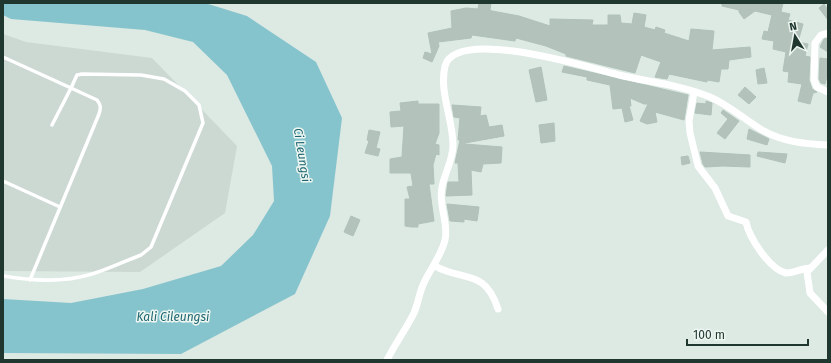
<svg xmlns="http://www.w3.org/2000/svg" width="831" height="363" viewBox="0 0 831 363" font-family="'Fira Sans',sans-serif">
<rect width="100%" height="100%" fill="#dde9e3"/>
<path fill="#ccd8d2" d="M3,34L26,42L152,58L237,146L225,213L140,272L3,271Z"/>
<path fill="#86c4cd" d="M3,3H205L247,16L316,62L342,118L330,216L295,294L181,354L3,353V299L71,303L143,289L221,266L253,235L274,201L272,166L227,75L193,42L145,30L11,19L3,15Z"/>
<g fill="#b3c3bc" stroke="#b0c2ba">
<path d="M479,3H491L490,10H487L519,16L550,26V19L593,20L592,25H608V15H620L621,23L632,24L634,13L646,15L644,27L655,30L656,27L665,30L664,33L689,41L691,29L714,31L712,50L750,47L751,57L729,60L728,69H721L719,82L707,80V82L669,74L667,79L655,77L661,62L641,55L635,73L566,56V54L546,46L516,38L515,41L472,35L471,38L438,42L439,46L432,62L423,58L425,52L432,54L428,33L452,28L451,11L466,8L478,9Z"/>
<path d="M722,3H783L781,12L790,14L788,20L803,24L798,42L808,44L805,56L810,57L809,80L812,89L817,92L813,93L810,104L798,101L802,84L788,82L789,72L783,71L786,52L773,49L774,41L762,39L764,31L768,32L772,15L755,11L744,19L739,12V10L722,6Z"/>
<path d="M824,4L828,10V20L819,8Z"/>
<path d="M828,38V52L820,47L824,39Z"/>
<path d="M820,58L828,59V72L825,84L821,83L819,79Z"/>
<path d="M564,66L688,95L684,120L655,112L657,122L647,124L640,121L648,104H644L630,98L631,106H629L633,120L625,122L622,108L613,109L610,85L587,80V77L562,72Z"/>
<path d="M541,67L547,100L536,102L529,70Z"/>
<path d="M764,68L767,83L758,84L756,70Z"/>
<path d="M745,87L756,97L749,104L738,95Z"/>
<path d="M418,101V104H439V133L435,144L439,145V155L436,154L433,165L434,184H429L434,221L418,224V227H411L405,226V199H410L407,187L413,186L411,173H390V159L402,157L404,126L391,127L390,112L401,111L400,103Z"/>
<path d="M706,101L712,103L711,115L695,113L697,103L706,104Z"/>
<path d="M452,105L481,107L480,116L486,115L489,127L502,125L504,136L465,143V144L502,147L501,163L483,164L481,172L471,170L472,195L446,196L448,182H459L458,163H455L460,140H458L460,118L454,117Z"/>
<path d="M723,110L739,121L725,139L717,133L728,119L721,113Z"/>
<path d="M554,123L555,141L541,143L539,125Z"/>
<path d="M749,129L769,139L767,145L747,139Z"/>
<path d="M369,130L380,132L376,148L380,149L378,156L365,153L369,141L367,140Z"/>
<path d="M700,152L750,155V167L723,166L705,167L703,164Z"/>
<path d="M758,152L787,154L785,163L757,156Z"/>
<path d="M688,156L690,163L682,165L681,157Z"/>
<path d="M447,204L479,207L477,221L464,219V222L450,221Z"/>
<path d="M351,216L360,220L353,236L344,232Z"/>
</g>
<g fill="none" stroke-linecap="round" stroke-linejoin="round">
<g stroke="#fff" stroke-width="3.5">
<path d="M3,57L71,88L77,75L82,74L141,75L164,79L185,91L199,105L203,123L151,247L141,255C125,261 109,269 92,274C63,283 32,281 3,276"/>
<path d="M3,181L60,207"/>
<path d="M30,280L99,114C101,108 101,105 97,100L71,88L52,125"/>
</g>
<g stroke="#fff" stroke-width="7">
<path d="M828,33L821,35L815,43L814,80L817,87L828,92"/>
<path d="M694,92L689,121L690,133L698,166L715,188L728,216L746,222C749,237 769,269 786,273C791,274 803,268 810,268"/>
<path d="M828,250L807,272L810,293L828,312"/>
<path d="M435,266C463,282 485,268 498,309"/>
<path d="M387,360C395,344 406,329 414,313C418,304 419,294 423,285C429,270 441,257 445,240C449,223 438,205 442,187C445,172 453,160 453,145C453,119 439,93 445,66C456,26 591,68 619,75C649,82 681,85 710,97C729,105 745,120 762,130C783,142 805,144 828,145"/>
</g>
</g>
<g text-anchor="middle" dominant-baseline="central" stroke-width="3" stroke-linejoin="round" paint-order="stroke">
<g font-size="12" font-style="italic" fill="#1d6570" stroke="#edf6f1">
<text transform="translate(302 155) rotate(81)">Ci Leungsi</text>
<text x="173" y="317">Kali Cileungsi</text>
</g>
</g>
<rect width="831" height="363" fill="none" stroke="#203730" stroke-width="8"/>
<g transform="translate(795 36) rotate(349)" stroke="#edf6f1" stroke-width="3" paint-order="stroke">
<path d="M0-3L7 15L0 10L-7 15Z" fill="#203730"/>
<text y="-6" font-size="11" font-weight="bold" text-anchor="middle" fill="#203730">N</text>
</g>
<path d="M687 339v6h121v-6" fill="none" stroke="#203730" stroke-width="2"/>
<text x="693" y="339" font-size="12" fill="#203730" stroke="#edf6f1" stroke-width="3" paint-order="stroke">100 m</text>
</svg>
